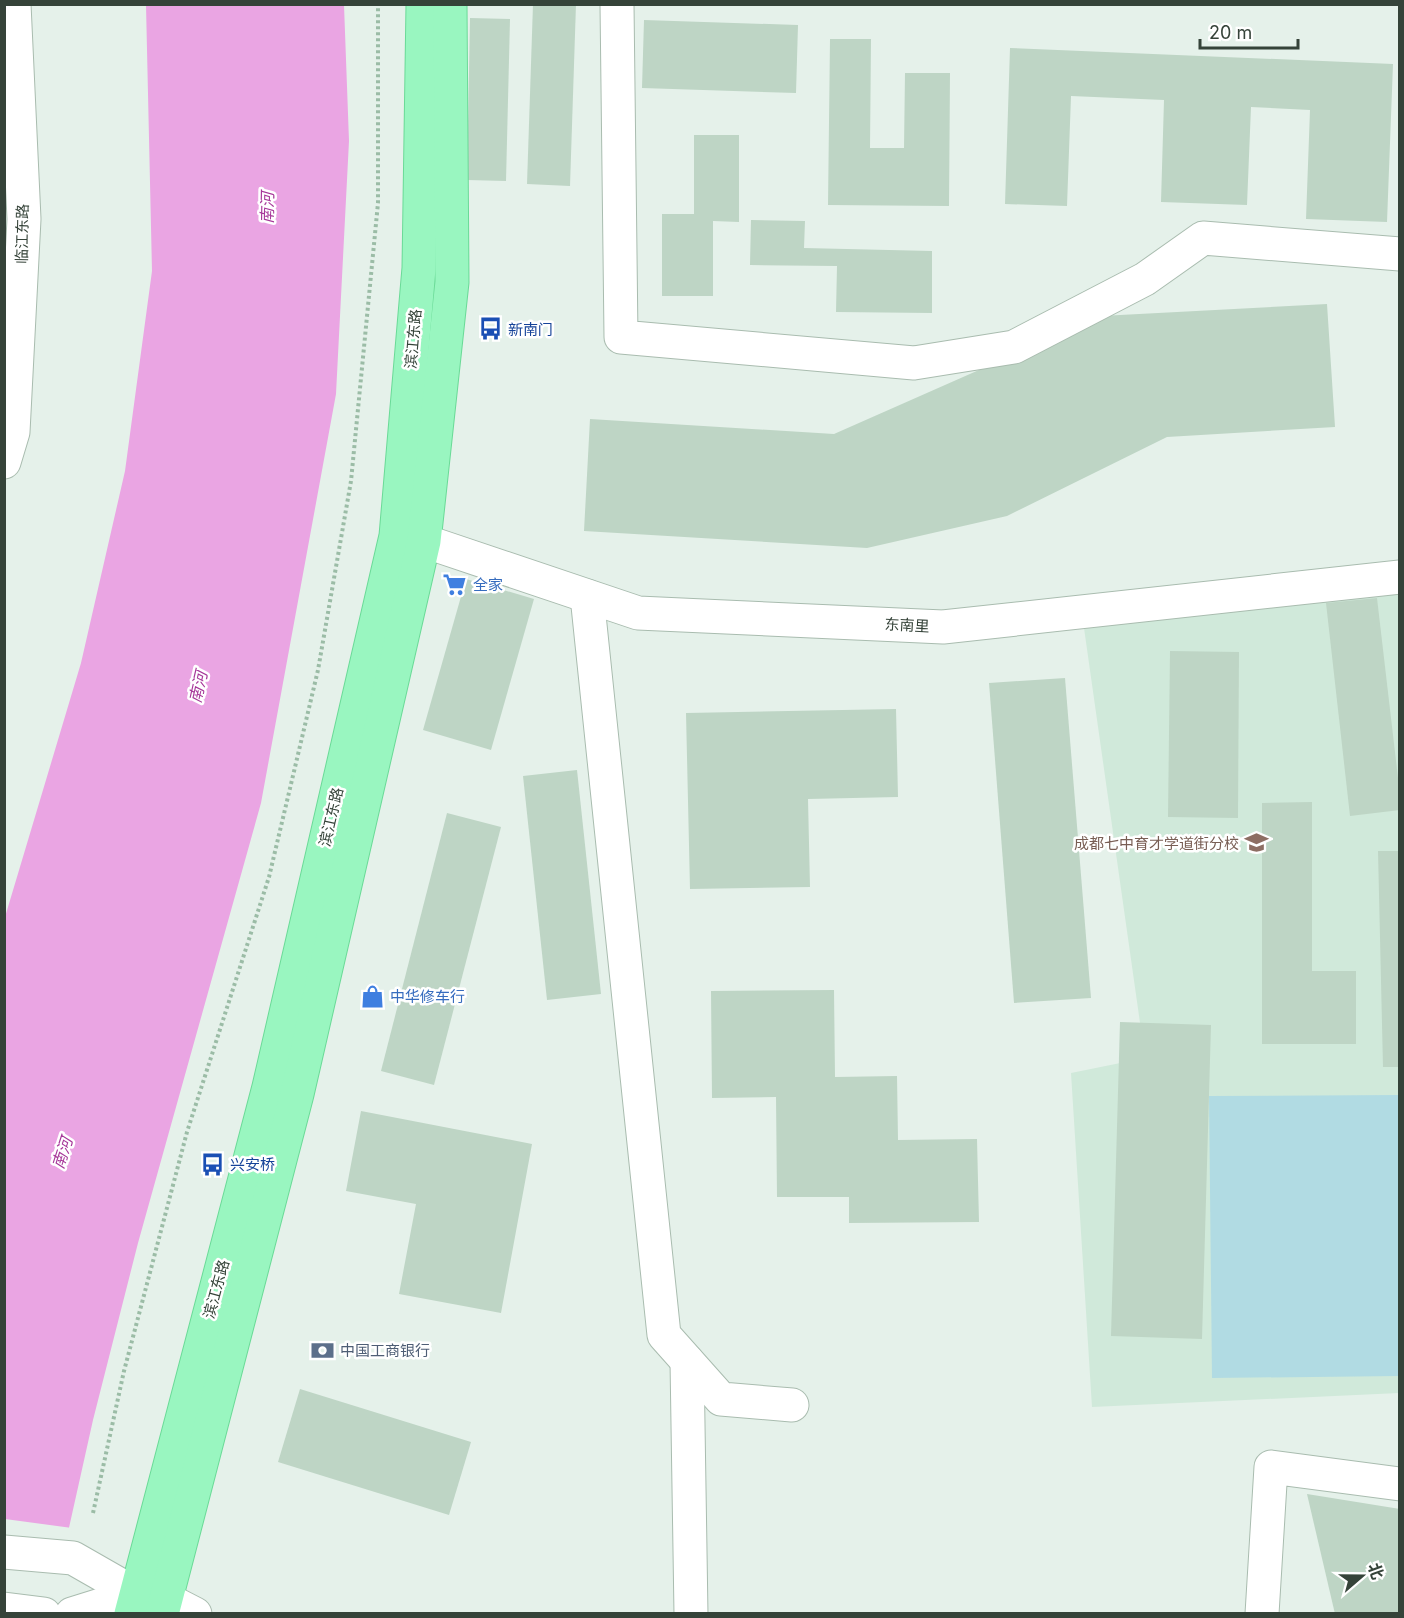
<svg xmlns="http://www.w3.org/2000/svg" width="1404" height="1618" viewBox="0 0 1404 1618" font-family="Inter,'Noto Sans SC',sans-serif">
<rect width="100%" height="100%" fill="#e5f1ea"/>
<path fill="#d0e9da" d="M1399,593V1393L1092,1407L1071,1073L1145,1058L1084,628Z"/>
<path fill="#b1dbe3" d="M1399,1095V1376L1212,1378L1209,1096Z"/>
<path fill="#eaa5e3" d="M146,5H344L349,141L336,394L261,803L138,1243L93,1420L50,1613L5,1614V917L81,663L125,471L152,271Z"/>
<path fill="#e5f1ea" d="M5,1519L72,1528L53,1614L5,1613Z"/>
<g fill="#bed5c5">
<path d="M533,4H576L570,186L527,184Z"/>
<path d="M470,18L510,19L506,181L467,180Z"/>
<path d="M644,20L798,25L796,93L642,88Z"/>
<path d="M830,39H871L870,148H904L905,73H950L949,206L828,205Z"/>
<path d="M1010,48L1393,64L1387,222L1306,219L1310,110L1251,107L1247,205L1161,202L1164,100L1071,96L1067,206L1005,204Z"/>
<path d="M694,135H739V222L713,221V296H662V214H694Z"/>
<path d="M751,220L805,221L804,248L932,251V313L836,312L837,266L750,265Z"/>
<path d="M1327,304L1335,427L1167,437L1007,516L867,548L584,531L590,419L834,434L1101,316Z"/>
<path d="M466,579L534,599L491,750L423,730Z"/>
<path d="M1377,598L1400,795V810L1350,816L1326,603Z"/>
<path d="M1170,651L1239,652L1238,818L1168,817Z"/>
<path d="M1065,678L1091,998L1014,1003L989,683Z"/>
<path d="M896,709L898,797L808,799L810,887L690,889L686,713Z"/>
<path d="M577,770L601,994L547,1000L523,776Z"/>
<path d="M1312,802V971H1356V1044H1262V803Z"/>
<path d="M447,813L501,827L434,1085L381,1071Z"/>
<path d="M1378,851H1400V1067H1383Z"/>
<path d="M834,990L835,1077L897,1076L898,1140L977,1139L979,1222L849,1223V1197H777L776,1097L712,1098L711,991Z"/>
<path d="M1120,1022L1211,1025L1202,1339L1111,1336Z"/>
<path d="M361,1111L532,1144L501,1313L399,1294L416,1204L346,1191Z"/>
<path d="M300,1389L471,1442L449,1515L278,1462Z"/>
<path d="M1307,1494L1400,1509V1614H1335Z"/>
</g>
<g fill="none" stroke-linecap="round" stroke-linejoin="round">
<defs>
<g id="minor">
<path d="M617,4L621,337L914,363L1014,347L1145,279L1203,238L1400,254"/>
<path d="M4,462L13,432L24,219L14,4"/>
<path d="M424,541L638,613L943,627L1400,577"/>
<path d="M587,596L664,1335L721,1399L792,1405"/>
<path d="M687,1361L691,1614"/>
<path d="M4,1552L73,1558L136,1594"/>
<path d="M4,1609L44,1614"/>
<path d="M72,1614L136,1594L166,1599L195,1614"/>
<path d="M1262,1614L1271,1467L1400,1484"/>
</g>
<g id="major">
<path d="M131,1614L269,1087L396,536L419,268L423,4"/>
<path d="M162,1614L297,1094L424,541L452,282L450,4"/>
</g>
</defs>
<use href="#minor" stroke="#a9bcaf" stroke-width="35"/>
<use href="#major" stroke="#6ada97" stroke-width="35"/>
<path stroke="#9bbca6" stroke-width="4" stroke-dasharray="3 3" stroke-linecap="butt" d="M93,1513L124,1371L187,1132L269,877L318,670L351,481L378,203V4"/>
<use href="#minor" stroke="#fff" stroke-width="33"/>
<use href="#major" stroke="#99f6c0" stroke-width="33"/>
</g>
<defs>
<symbol id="bus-bare" viewBox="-9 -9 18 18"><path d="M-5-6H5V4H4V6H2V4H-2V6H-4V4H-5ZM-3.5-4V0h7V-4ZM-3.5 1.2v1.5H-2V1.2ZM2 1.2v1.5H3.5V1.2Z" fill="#1a4fb4" stroke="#fff" stroke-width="2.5" paint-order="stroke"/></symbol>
<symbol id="supermarket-bare" viewBox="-9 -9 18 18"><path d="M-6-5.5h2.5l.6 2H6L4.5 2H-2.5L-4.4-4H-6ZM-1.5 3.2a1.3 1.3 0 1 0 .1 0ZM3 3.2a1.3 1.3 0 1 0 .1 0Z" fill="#3f7fe0" stroke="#fff" stroke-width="2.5" paint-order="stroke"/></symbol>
<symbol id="school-bare" viewBox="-9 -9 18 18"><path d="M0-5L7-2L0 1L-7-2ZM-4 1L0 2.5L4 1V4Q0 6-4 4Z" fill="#8d6e63" stroke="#fff" stroke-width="2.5" paint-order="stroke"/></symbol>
<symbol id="shop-bare" viewBox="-9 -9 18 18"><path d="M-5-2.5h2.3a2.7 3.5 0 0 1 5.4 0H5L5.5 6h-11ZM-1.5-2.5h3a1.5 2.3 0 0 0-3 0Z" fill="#3f7fe0" stroke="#fff" stroke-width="2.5" paint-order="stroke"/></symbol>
<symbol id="bank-bare" viewBox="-9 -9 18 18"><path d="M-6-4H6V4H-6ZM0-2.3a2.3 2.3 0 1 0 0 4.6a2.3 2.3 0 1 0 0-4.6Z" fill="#5c6f8a" stroke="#fff" stroke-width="2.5" paint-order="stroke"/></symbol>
</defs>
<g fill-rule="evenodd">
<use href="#bus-bare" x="474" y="312" width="33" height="33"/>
<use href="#supermarket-bare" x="438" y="568" width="33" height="33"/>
<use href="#school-bare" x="1240" y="826" width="33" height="33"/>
<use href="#shop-bare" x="356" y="980" width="33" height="33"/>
<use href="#bus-bare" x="196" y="1148" width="33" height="33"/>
<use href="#bank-bare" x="306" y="1334" width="33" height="33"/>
</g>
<g text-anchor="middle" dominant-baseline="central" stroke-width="5" stroke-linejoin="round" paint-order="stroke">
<g font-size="15" fill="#354339" stroke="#fff">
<text transform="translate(22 234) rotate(-89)">临江东路</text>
<text transform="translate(413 339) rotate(-85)">滨江东路</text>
<text transform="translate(907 625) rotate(3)">东南里</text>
<text transform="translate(331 817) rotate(-77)">滨江东路</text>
<text transform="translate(216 1289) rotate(-75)">滨江东路</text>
</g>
<g font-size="15" fill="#164399" stroke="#fff" text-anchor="start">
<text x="508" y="329">新南门</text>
<text x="230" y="1164">兴安桥</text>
</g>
<g font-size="15" fill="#366cbe" stroke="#fff" text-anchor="start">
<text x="473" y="584">全家</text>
<text x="390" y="996">中华修车行</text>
</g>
<g font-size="15" fill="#785e54" stroke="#fff" text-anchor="end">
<text x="1239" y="843">成都七中育才学道街分校</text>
</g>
<g font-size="15" fill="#4e5e75" stroke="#fff" text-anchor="start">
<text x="340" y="1350">中国工商银行</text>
</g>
<g font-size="16" font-style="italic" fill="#a63799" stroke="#fff">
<text transform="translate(267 208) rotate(-89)">南河</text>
<text transform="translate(198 687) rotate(-77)">南河</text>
<text transform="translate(62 1153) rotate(-72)">南河</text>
</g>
</g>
<rect width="1404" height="1618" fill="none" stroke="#354339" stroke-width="12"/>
<g transform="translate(1362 1576) rotate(70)" stroke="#ffffff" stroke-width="4.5" paint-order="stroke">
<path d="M0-4.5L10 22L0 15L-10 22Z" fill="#354339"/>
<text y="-9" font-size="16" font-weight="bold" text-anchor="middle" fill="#354339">北</text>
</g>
<path d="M1200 39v9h98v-9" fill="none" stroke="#354339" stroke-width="3"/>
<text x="1209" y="39" font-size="18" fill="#354339" stroke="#ffffff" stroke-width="4.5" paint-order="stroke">20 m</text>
</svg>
